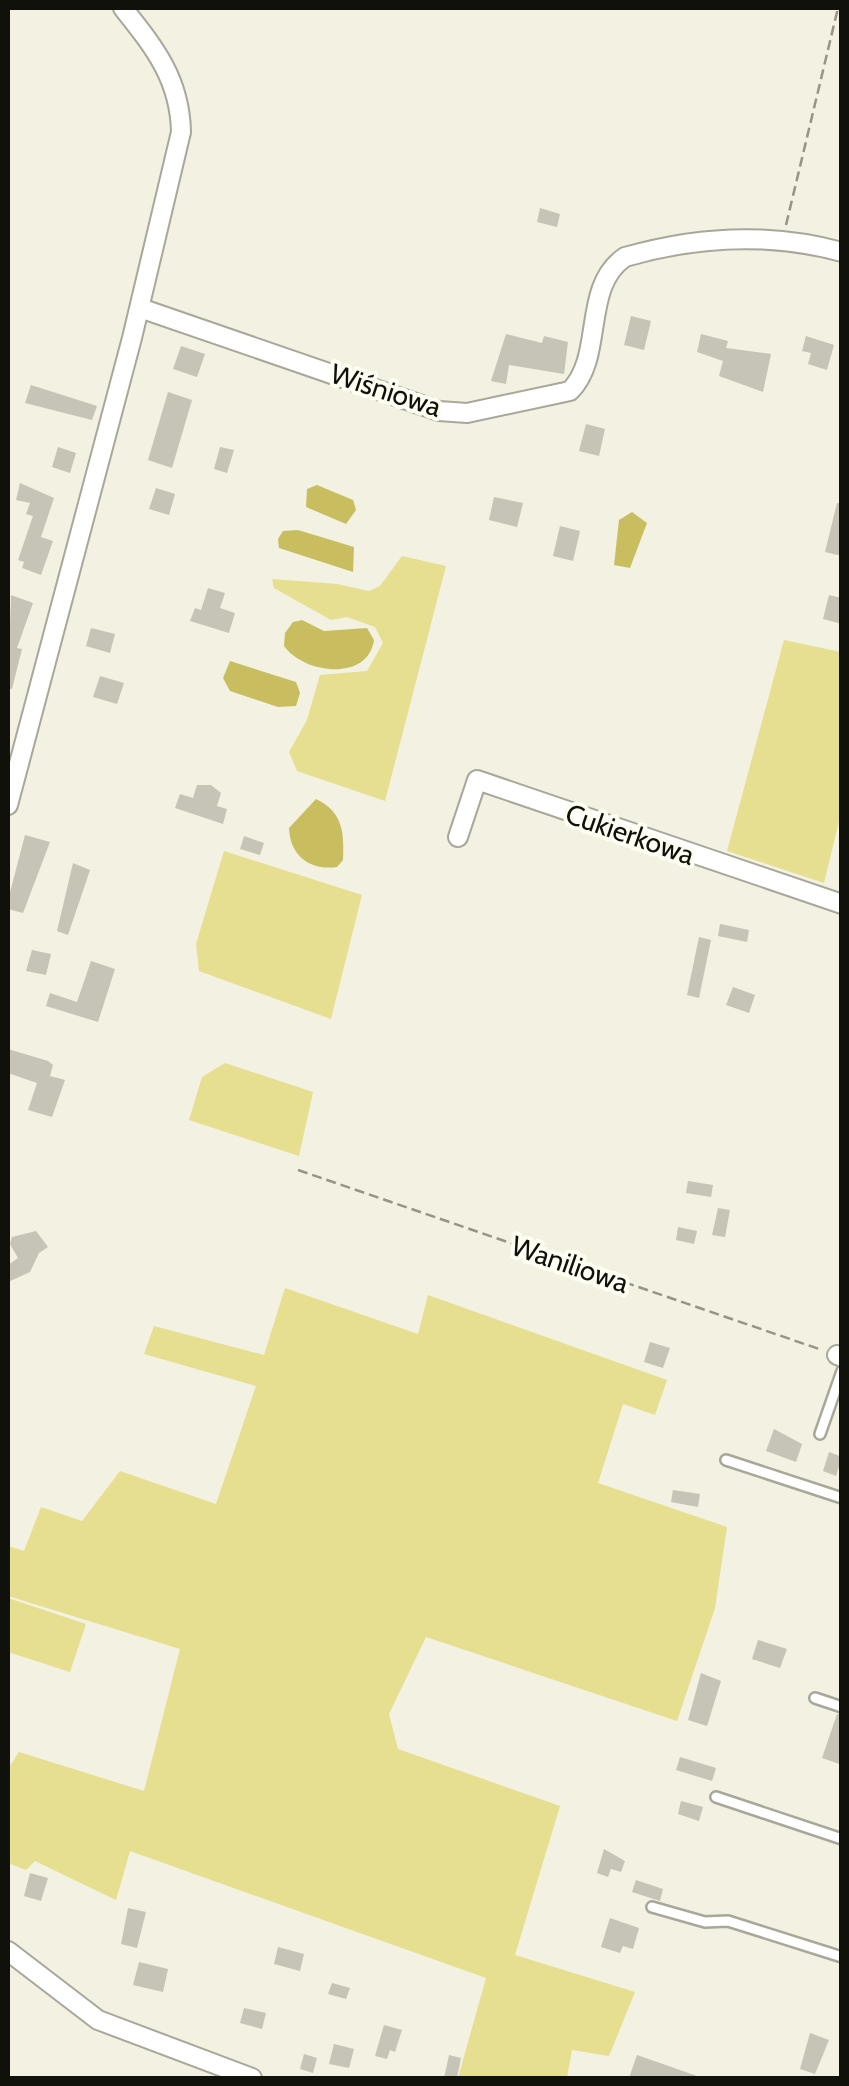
<svg xmlns="http://www.w3.org/2000/svg" width="849" height="2086" viewBox="0 0 849 2086" font-family="Cabin,sans-serif">
<rect width="100%" height="100%" fill="#f2f1e2"/>
<g fill="#e6df90">
<path d="M402,556L446,566L385,801L297,771L289,752L307,720L320,675L367,671L383,643L375,627L347,617L331,620L274,588L272,579L337,584L369,591L380,586Z"/>
<path d="M784,640L841,652V813L824,883L727,851Z"/>
<path d="M224,851L362,895L331,1019L199,971L196,944Z"/>
<path d="M225,1063L313,1092L299,1156L189,1120L202,1077Z"/>
<path d="M285,1288L418,1334L428,1295L667,1380L655,1415L623,1404L598,1483L727,1527L715,1608L677,1721L426,1637L389,1714L398,1749L560,1806L515,1955L635,1992L609,2056L572,2050L567,2078H458L486,1978L130,1851L116,1900L35,1861L26,1870L8,1863V1769L19,1752L144,1791L180,1649L8,1596V1546L24,1551L41,1507L82,1521L120,1471L216,1504L256,1386L144,1354L154,1326L264,1355Z"/>
<path d="M8,1598L86,1624L70,1672L8,1652Z"/>
</g>
<g fill="#c8be5f">
<path d="M317,485L353,500L356,510L346,524L306,507L307,489Z"/>
<path d="M632,512L647,523L630,568L614,565L619,520Z"/>
<path d="M298,530L354,547L353,572L279,548L278,539L283,531Z"/>
<path d="M302,620L324,631L367,628L374,640C368,682 304,674 284,646L285,633L293,622Z"/>
<path d="M230,661L296,682L300,693L296,706L278,707L230,691L223,678Z"/>
<path d="M316,799C343,812 344,832 343,860L337,867C309,871 290,855 289,828Z"/>
</g>
<g fill="#c5c4b6">
<path d="M540,208L560,214L557,227L537,222Z"/>
<path d="M631,316L651,321L644,350L624,345Z"/>
<path d="M506,334L542,343L544,336L568,342L564,374L509,365L506,384L491,381Z"/>
<path d="M701,334L728,341L726,348L771,354L763,392L719,376L723,361L697,352Z"/>
<path d="M806,336L834,345L827,370L808,364L811,353L802,351Z"/>
<path d="M181,346L205,354L197,377L173,369Z"/>
<path d="M31,385L97,406L92,420L25,403Z"/>
<path d="M168,392L192,400L172,468L148,460Z"/>
<path d="M586,424L605,429L599,456L579,451Z"/>
<path d="M58,447L76,453L70,473L52,467Z"/>
<path d="M220,447L234,450L227,473L214,469Z"/>
<path d="M20,483L54,498L41,537L53,541L41,575L22,568L24,562L18,560L33,516L26,514L30,503L16,500Z"/>
<path d="M156,488L175,494L169,515L149,509Z"/>
<path d="M494,497L523,503L517,527L489,520Z"/>
<path d="M837,503L842,504V556L825,552Z"/>
<path d="M560,526L580,531L573,561L553,556Z"/>
<path d="M208,588L225,593L220,608L235,613L229,633L190,621L195,608L201,610Z"/>
<path d="M11,595L33,603L17,648L22,649L12,689L8,688Z"/>
<path d="M829,595L842,598V624L823,619Z"/>
<path d="M91,628L115,634L110,653L86,646Z"/>
<path d="M100,676L124,683L117,704L93,697Z"/>
<path d="M197,785H211L221,793L217,806L227,809L223,824L175,808L180,794L193,798Z"/>
<path d="M25,835L50,842L23,913L8,909V900Z"/>
<path d="M244,836L264,843L260,855L240,849Z"/>
<path d="M73,863L90,870L68,935L57,931Z"/>
<path d="M720,924L749,930L747,942L718,936Z"/>
<path d="M699,937L711,940L699,998L687,995Z"/>
<path d="M32,950L51,954L46,975L26,971Z"/>
<path d="M91,961L115,969L98,1022L46,1006L50,993L77,1002Z"/>
<path d="M733,987L755,995L749,1013L726,1005Z"/>
<path d="M8,1049L48,1061L53,1065L50,1076L65,1080L52,1117L28,1110L37,1083L8,1073Z"/>
<path d="M688,1181L713,1185L711,1197L686,1193Z"/>
<path d="M718,1208L730,1210L725,1237L712,1235Z"/>
<path d="M678,1227L697,1231L694,1244L676,1240Z"/>
<path d="M36,1231L48,1247L39,1253L30,1272L8,1282V1265L18,1258L10,1244L12,1237Z"/>
<path d="M650,1342L670,1348L663,1368L644,1362Z"/>
<path d="M774,1429L802,1444L796,1462L766,1451Z"/>
<path d="M829,1452L842,1457L836,1476L823,1471Z"/>
<path d="M673,1490L700,1494L698,1507L671,1502Z"/>
<path d="M758,1640L787,1649L780,1668L752,1659Z"/>
<path d="M701,1673L721,1681L707,1726L688,1720Z"/>
<path d="M837,1714L842,1715V1765L822,1758Z"/>
<path d="M680,1757L716,1768L712,1781L676,1770Z"/>
<path d="M681,1801L703,1807L699,1821L678,1814Z"/>
<path d="M604,1849L625,1861L621,1872L611,1869L608,1877L597,1873Z"/>
<path d="M30,1873L48,1878L41,1901L24,1896Z"/>
<path d="M636,1880L663,1889L660,1901L632,1892Z"/>
<path d="M128,1908L146,1912L137,1948L121,1944Z"/>
<path d="M610,1918L639,1928L633,1949L623,1946L620,1953L601,1947Z"/>
<path d="M278,1947L304,1954L300,1971L274,1964Z"/>
<path d="M139,1962L168,1969L163,1992L133,1985Z"/>
<path d="M332,1983L350,1988L346,1999L328,1994Z"/>
<path d="M244,2008L266,2013L262,2029L240,2023Z"/>
<path d="M384,2025L402,2030L395,2052L390,2050L387,2059L375,2056Z"/>
<path d="M810,2033L829,2040L815,2074L800,2069Z"/>
<path d="M334,2044L354,2049L349,2068L329,2064Z"/>
<path d="M304,2054L317,2058L313,2073L300,2069Z"/>
<path d="M449,2055L461,2058L457,2078H444Z"/>
<path d="M637,2055L700,2077L699,2078H629Z"/>
</g>
<g fill="none" stroke-linecap="round" stroke-linejoin="round">
<defs>
<g id="lane">
<path d="M820,1434L842,1371"/>
<path d="M726,1460L842,1498"/>
<path d="M815,1698L842,1707"/>
<path d="M716,1797L842,1839"/>
<path d="M652,1907L705,1922L728,1921L842,1957"/>
</g>
<g id="street">
<path d="M140,308L439,411L467,413L570,391C605,356 581,287 625,257C698,236 769,232 842,252"/>
<path d="M8,805L132,338L181,132C180,79 154,47 123,8"/>
<path d="M458,837L477,780L842,904"/>
<path d="M837,1355L842,1357"/>
<path d="M8,1951L98,2020L252,2078"/>
</g>
</defs>
<use href="#lane" stroke="#a8a799" stroke-width="14"/>
<use href="#street" stroke="#a8a799" stroke-width="22"/>
<g stroke="#959489" stroke-width="2.5" stroke-dasharray="10 5" stroke-linecap="butt">
<path d="M786,225L838,8"/>
<path d="M298,1170L822,1350"/>
</g>
<use href="#lane" stroke="#fff" stroke-width="9"/>
<use href="#street" stroke="#fff" stroke-width="18"/>
</g>
<g text-anchor="middle" dominant-baseline="central" stroke-width="8" stroke-linejoin="round" paint-order="stroke">
<g font-size="28" fill="#11110c" stroke="#fffef2">
<text transform="translate(386 390) rotate(18)">Wiśniowa</text>
<text transform="translate(630 834) rotate(19)">Cukierkowa</text>
<text transform="translate(570 1264) rotate(19)">Waniliowa</text>
</g>
</g>
<rect width="849" height="2086" fill="none" stroke="#11110c" stroke-width="20"/>
</svg>
